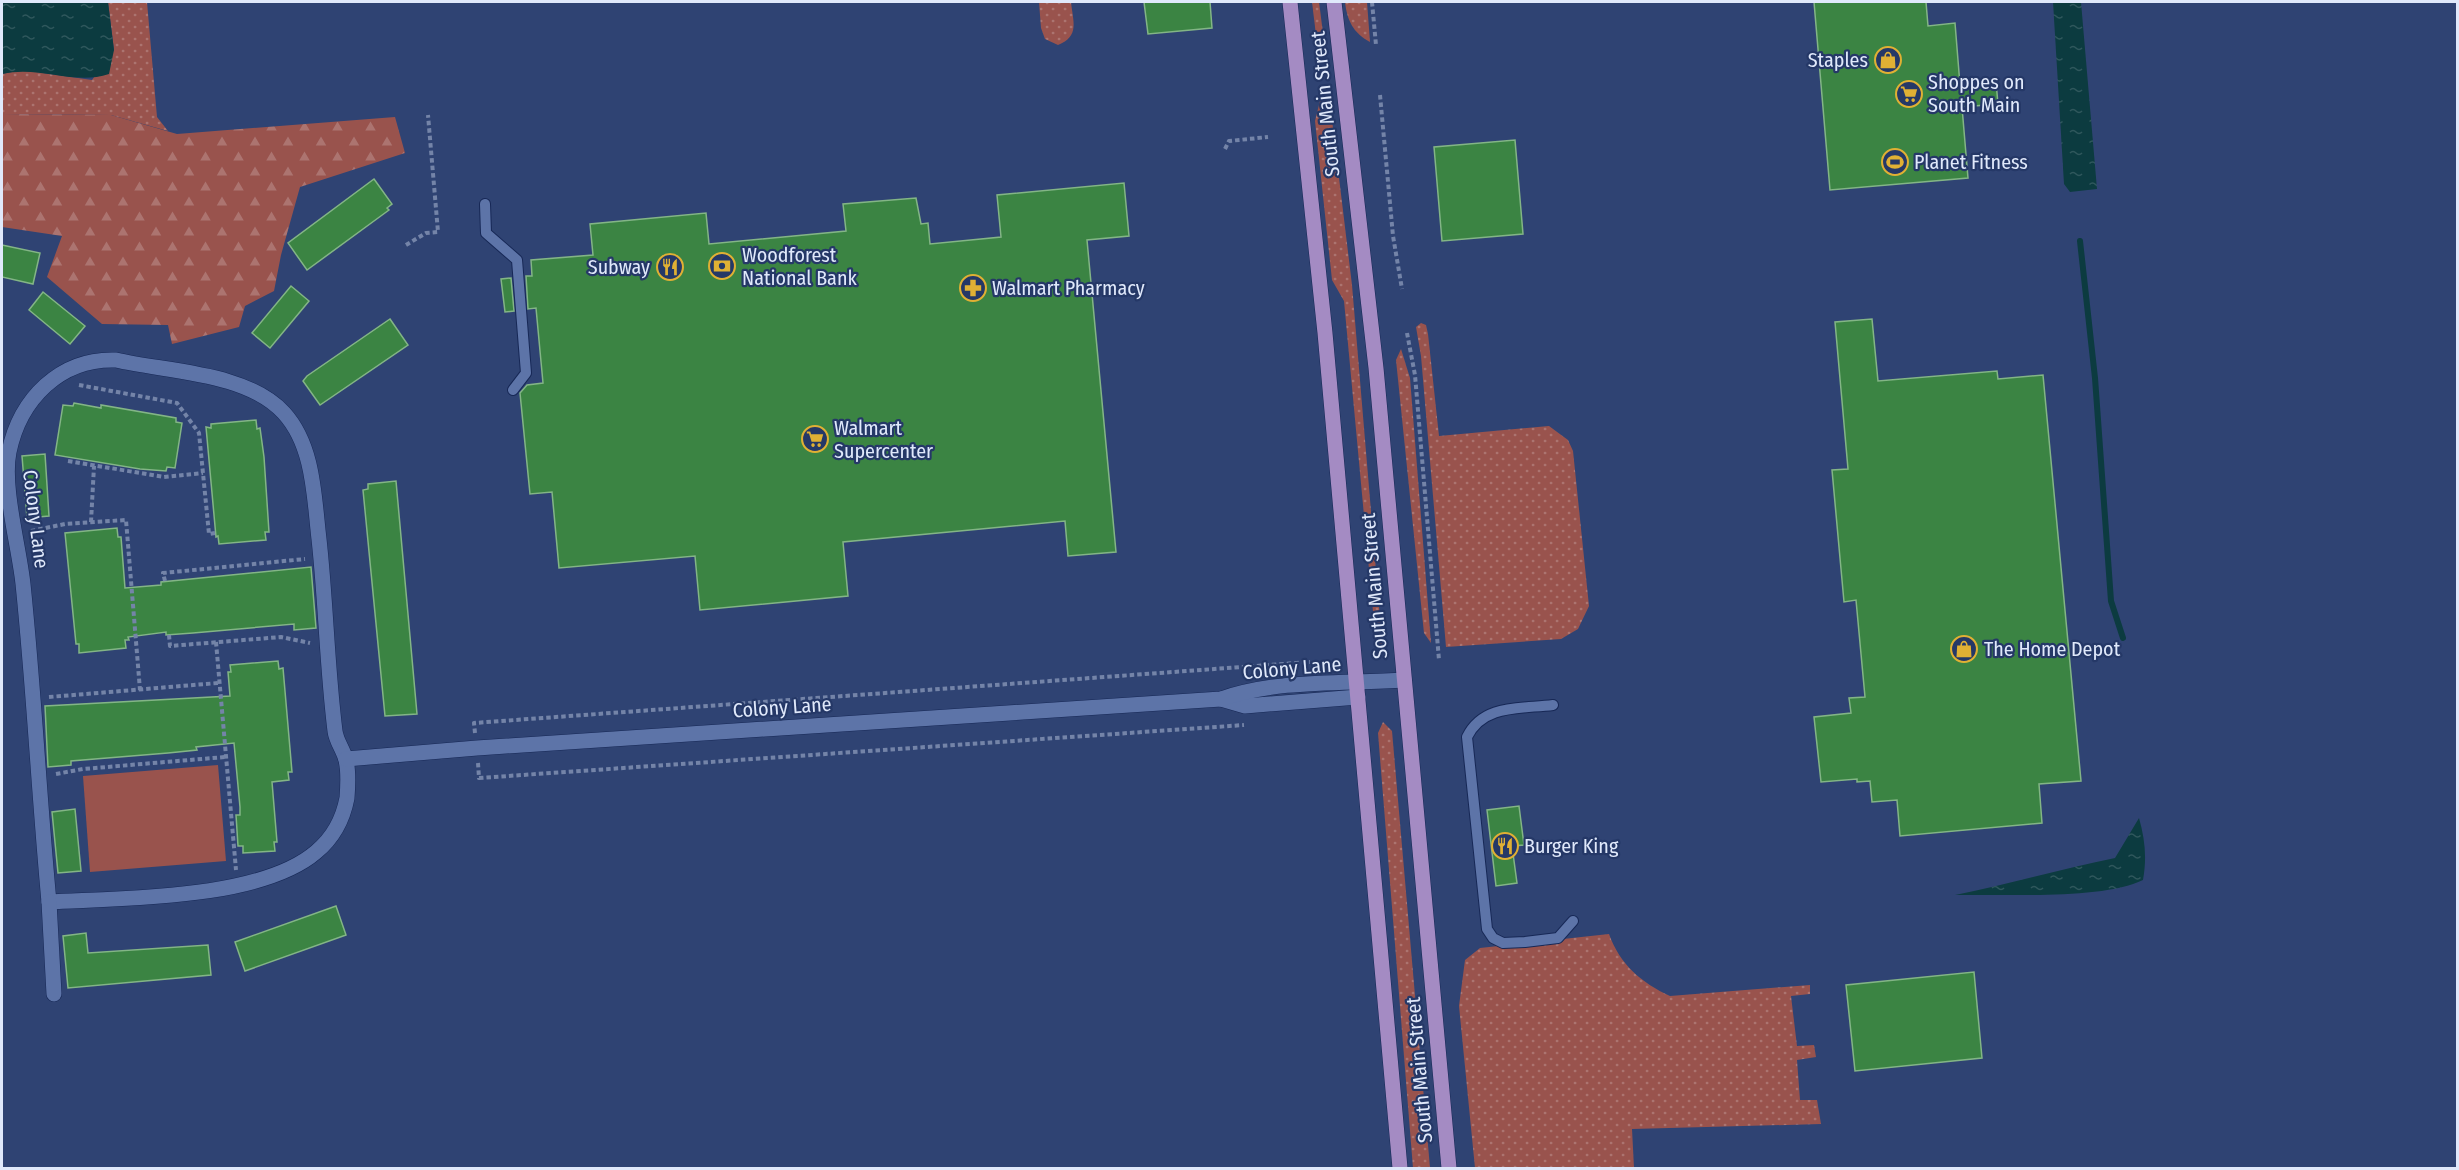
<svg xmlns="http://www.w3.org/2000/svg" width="2459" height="1170" viewBox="0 0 2459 1170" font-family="'Fira Sans Condensed',sans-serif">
<defs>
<pattern id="grass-dots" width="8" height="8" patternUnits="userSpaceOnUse" patternTransform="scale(1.5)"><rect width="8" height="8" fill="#99534d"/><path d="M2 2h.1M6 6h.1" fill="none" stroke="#ac7470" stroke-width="1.8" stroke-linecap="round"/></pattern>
<pattern id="forest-firs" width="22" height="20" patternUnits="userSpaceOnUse" patternTransform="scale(1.5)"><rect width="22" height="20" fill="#99534d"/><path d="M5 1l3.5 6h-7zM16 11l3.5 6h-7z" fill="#ac7470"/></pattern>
<pattern id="water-ripples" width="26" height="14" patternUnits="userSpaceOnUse" patternTransform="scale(1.5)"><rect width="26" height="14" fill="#0c3b40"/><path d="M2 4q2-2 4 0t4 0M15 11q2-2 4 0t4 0" fill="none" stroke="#2f575c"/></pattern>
</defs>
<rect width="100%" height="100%" fill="#2f4373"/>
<g fill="url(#grass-dots)">
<path d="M108,2H147L157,117L168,131L111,115L2,114V74L22,70L92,80L114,50Z"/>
<path d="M1039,2H1071C1073,22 1080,36 1058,45L1045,39L1041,28Z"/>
<path d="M1312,2H1319L1323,33L1316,35Z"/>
<path d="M1345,2H1367L1370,42C1353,33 1347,20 1345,2Z"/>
<path d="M1329,95L1352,285L1383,654L1376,644L1344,301L1332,280L1315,121L1321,97Z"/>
<path d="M1421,323L1426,325L1428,334L1439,436L1549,426L1568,440L1573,451L1589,606L1578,629L1561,639L1446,647L1421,356L1416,327Z"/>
<path d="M1401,349L1410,378L1431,643L1424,633L1396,360Z"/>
<path d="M1383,722L1392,731L1430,1168H1413L1378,733Z"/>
<path d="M1609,934C1620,965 1642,983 1670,996L1810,985V994L1791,996L1797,1046L1814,1045L1816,1057L1797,1060L1800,1100H1817L1821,1124L1632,1129L1634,1168H1475L1459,1006L1465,960L1480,948Z"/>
</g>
<path fill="url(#forest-firs)" d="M2,114L111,115L177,134L395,117L405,153L300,187L281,255L274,291L245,306L239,327L172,344L168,325L102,324L47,277L62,236L2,227Z"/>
<path fill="#99534d" d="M218,765L226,861L90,872L83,776Z"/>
<g fill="url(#water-ripples)">
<path d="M2,2H108L114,50L109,74C74,86 40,65 2,74Z"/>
<path d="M2053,2H2081L2097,189L2070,192L2064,184Z"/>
<path d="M2139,818C2145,839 2147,858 2143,880C2103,900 2003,894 1955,895C2010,884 2061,869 2115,858Z"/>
</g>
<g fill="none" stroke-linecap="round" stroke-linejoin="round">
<path stroke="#0c3b40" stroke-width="6" d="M2080,241L2095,378L2111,601L2123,638"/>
</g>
<g fill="#3b8443" stroke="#83b586" stroke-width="1.5">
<path d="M1144,2H1210L1212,28L1148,34Z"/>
<path d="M1814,2H1926L1928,26L1955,23L1960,85L1996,82L1998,104L1962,107L1968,178L1830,190Z"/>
<path d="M1515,140L1523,234L1442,241L1434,147Z"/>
<path d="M374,179L392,204L387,208L389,210L307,270L288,243Z"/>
<path d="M1124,183L1129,236L1087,240L1116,552L1068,556L1065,521L843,542L848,596L700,610L695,556L559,568L552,492L530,494L520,393L527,385L543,383L536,308L528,309L526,276H532L531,260L593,255L590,224L706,213L709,244L846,231L843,204L916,198L921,224L928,223L930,244L1001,237L997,195Z"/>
<path d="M2,245L40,253L33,284L2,277Z"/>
<path d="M511,278L514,311L505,312L501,279Z"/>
<path d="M291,286L309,301L270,348L252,333Z"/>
<path d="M43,292L85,326L70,344L29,310Z"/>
<path d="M390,319L408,345L320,405L303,381L307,376Z"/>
<path d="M1872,319L1878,381L1997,371L1998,379L2043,375L2081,781L2039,784L2042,823L1900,836L1897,800L1872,802L1870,781L1857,782V779L1821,782L1814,717L1851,713L1849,698L1865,697L1856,600L1844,602L1832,470L1848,469L1835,322Z"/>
<path d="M74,403L101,408V405L176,418V422L182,423L175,468L167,467L166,471L140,469L55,455L63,405L73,406Z"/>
<path d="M256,420L257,429L260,428L264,457L269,532H265L266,540L219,544L218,536L216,537L206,427L211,428V424Z"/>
<path d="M45,454L49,516L27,518L22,456Z"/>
<path d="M396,481L417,714L385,716L363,490L368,489V484Z"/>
<path d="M117,528L118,537H121L125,588L161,585V582L311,567L316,628L294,630V624L193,633L166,635V632L128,637L129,640H125L126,648L79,653V644H76L65,533Z"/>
<path d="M278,661L279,669L283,668L292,772H288L289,780L272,782L277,842H274L275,851L243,853V846H238L236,815H240V807L234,743L196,747L197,750L168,753L71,761V765L48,767L45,706L230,696L228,672H231L230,665Z"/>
<path d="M1519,806L1524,845L1512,846L1517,883L1496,886L1487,810Z"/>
<path d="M75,809L81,871L58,873L52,812Z"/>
<path d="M336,906L346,935L245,971L235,942Z"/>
<path d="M86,933L88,953L208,945L211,975L68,988L63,936Z"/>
<path d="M1974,972L1982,1058L1855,1071L1846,985Z"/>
</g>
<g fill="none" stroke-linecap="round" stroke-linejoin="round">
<defs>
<g id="service">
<path d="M485,204L486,233L517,260L526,373L513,390"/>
<path d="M1553,705C1520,709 1483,704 1467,737L1487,929L1493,938L1503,943L1525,942L1558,938L1573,921"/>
</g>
<g id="minor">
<path d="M116,360C167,372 247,372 284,413C314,446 314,497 319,539C326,603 327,667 335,731C336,740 342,748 345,757C349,768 348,785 347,798C343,819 333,838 316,852C260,900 121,898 49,902C39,796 34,690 23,584C19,546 2,487 9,452C20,399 60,358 116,360Z"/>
<path d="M1221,699L1245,706L1358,697"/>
<path d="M346,759L477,748L1221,699C1278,679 1344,684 1404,680"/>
<path d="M49,902L54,994"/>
</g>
<g id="primary">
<path d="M1290,2L1325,333L1400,1168"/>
<path d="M1334,2L1376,368L1449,1168"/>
</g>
</defs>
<use href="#service" stroke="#172856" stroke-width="12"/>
<use href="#minor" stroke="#172856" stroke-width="16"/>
<use href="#primary" stroke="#172856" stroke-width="16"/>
<g stroke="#7484a8" stroke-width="4" stroke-dasharray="4.5 3" stroke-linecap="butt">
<path d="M1372,2L1376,45"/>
<path d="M1380,95L1393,236L1402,289"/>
<path d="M1225,149L1229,141L1268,137"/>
<path d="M406,245L426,233L438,232L428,115"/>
<path d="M1407,333L1415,375L1439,660"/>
<path d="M79,385L177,403L199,433L209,534L215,533"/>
<path d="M68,461L164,477L203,473"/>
<path d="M91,522L94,466"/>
<path d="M31,531L65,524L126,520L140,690"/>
<path d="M165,581L163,573L305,559"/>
<path d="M169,635L170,646L281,637L310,643"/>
<path d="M216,642L236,870"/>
<path d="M49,697L218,683"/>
<path d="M475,733L474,723L1310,662"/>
<path d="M478,763L479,778L1244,725"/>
<path d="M56,774L83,769L225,757"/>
</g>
<use href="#service" stroke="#5d74a8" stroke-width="10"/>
<use href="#minor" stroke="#5d74a8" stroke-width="15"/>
<use href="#primary" stroke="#a48bc3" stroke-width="15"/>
</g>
<defs>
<symbol id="shop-ring" viewBox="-11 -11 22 22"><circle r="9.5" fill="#253867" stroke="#e0b034" stroke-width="1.5"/><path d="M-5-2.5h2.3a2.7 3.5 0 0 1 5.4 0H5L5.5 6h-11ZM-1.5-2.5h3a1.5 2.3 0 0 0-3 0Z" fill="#e0b034"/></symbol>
<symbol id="supermarket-ring" viewBox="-11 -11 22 22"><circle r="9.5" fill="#253867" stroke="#e0b034" stroke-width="1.5"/><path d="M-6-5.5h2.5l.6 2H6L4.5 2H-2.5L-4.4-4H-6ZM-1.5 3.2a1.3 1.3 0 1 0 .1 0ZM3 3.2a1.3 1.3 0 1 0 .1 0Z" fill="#e0b034"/></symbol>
<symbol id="stadium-ring" viewBox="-11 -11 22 22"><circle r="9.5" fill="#253867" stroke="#e0b034" stroke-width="1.5"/><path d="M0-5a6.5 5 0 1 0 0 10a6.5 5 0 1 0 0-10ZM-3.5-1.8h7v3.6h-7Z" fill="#e0b034"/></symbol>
<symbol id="bank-ring" viewBox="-11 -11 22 22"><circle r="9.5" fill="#253867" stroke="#e0b034" stroke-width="1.5"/><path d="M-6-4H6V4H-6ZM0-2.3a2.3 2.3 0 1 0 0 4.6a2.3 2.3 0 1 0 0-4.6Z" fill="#e0b034"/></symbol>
<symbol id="restaurant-ring" viewBox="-11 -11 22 22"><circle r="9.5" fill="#253867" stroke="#e0b034" stroke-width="1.5"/><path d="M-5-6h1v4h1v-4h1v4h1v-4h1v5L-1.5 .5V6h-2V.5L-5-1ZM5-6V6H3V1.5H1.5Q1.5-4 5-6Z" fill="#e0b034"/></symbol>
<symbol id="pharmacy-ring" viewBox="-11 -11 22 22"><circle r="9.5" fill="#253867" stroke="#e0b034" stroke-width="1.5"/><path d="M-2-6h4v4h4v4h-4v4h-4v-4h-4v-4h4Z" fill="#e0b034"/></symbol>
</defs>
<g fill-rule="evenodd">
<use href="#shop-ring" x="1873" y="45" width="30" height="30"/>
<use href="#supermarket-ring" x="1894" y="79" width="30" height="30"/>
<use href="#stadium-ring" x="1880" y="147" width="30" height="30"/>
<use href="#bank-ring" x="707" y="251" width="30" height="30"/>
<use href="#restaurant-ring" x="655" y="252" width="30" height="30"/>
<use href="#pharmacy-ring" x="958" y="273" width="30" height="30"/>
<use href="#supermarket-ring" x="800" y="424" width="30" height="30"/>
<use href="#shop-ring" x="1949" y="634" width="30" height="30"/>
<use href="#restaurant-ring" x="1490" y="831" width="30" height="30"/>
</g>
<g text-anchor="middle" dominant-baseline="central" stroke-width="4.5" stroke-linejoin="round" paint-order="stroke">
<g font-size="20" fill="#e0e9fb" stroke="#253867" text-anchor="start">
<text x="1868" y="60" text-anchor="end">Staples</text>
<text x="1928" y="82">Shoppes on<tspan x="1928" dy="23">South Main</tspan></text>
<text x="1914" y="162">Planet Fitness</text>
<text x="742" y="255">Woodforest<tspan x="742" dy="23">National Bank</tspan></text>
<text x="650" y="267" text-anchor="end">Subway</text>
<text x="992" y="288">Walmart Pharmacy</text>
<text x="834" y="428">Walmart<tspan x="834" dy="23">Supercenter</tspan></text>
<text x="1984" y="649">The Home Depot</text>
<text x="1524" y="846">Burger King</text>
</g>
<g font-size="20" fill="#e0e9fb" stroke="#253867">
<text transform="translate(1325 104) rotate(-96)">South Main Street</text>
<text transform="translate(36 519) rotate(83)">Colony Lane</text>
<text transform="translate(1374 586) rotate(-95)">South Main Street</text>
<text transform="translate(1292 668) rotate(-5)">Colony Lane</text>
<text transform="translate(782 707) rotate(-4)">Colony Lane</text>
<text transform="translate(1419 1070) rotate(-95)">South Main Street</text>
</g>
</g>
<rect width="2459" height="1170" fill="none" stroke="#e0e9fb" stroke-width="6"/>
</svg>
